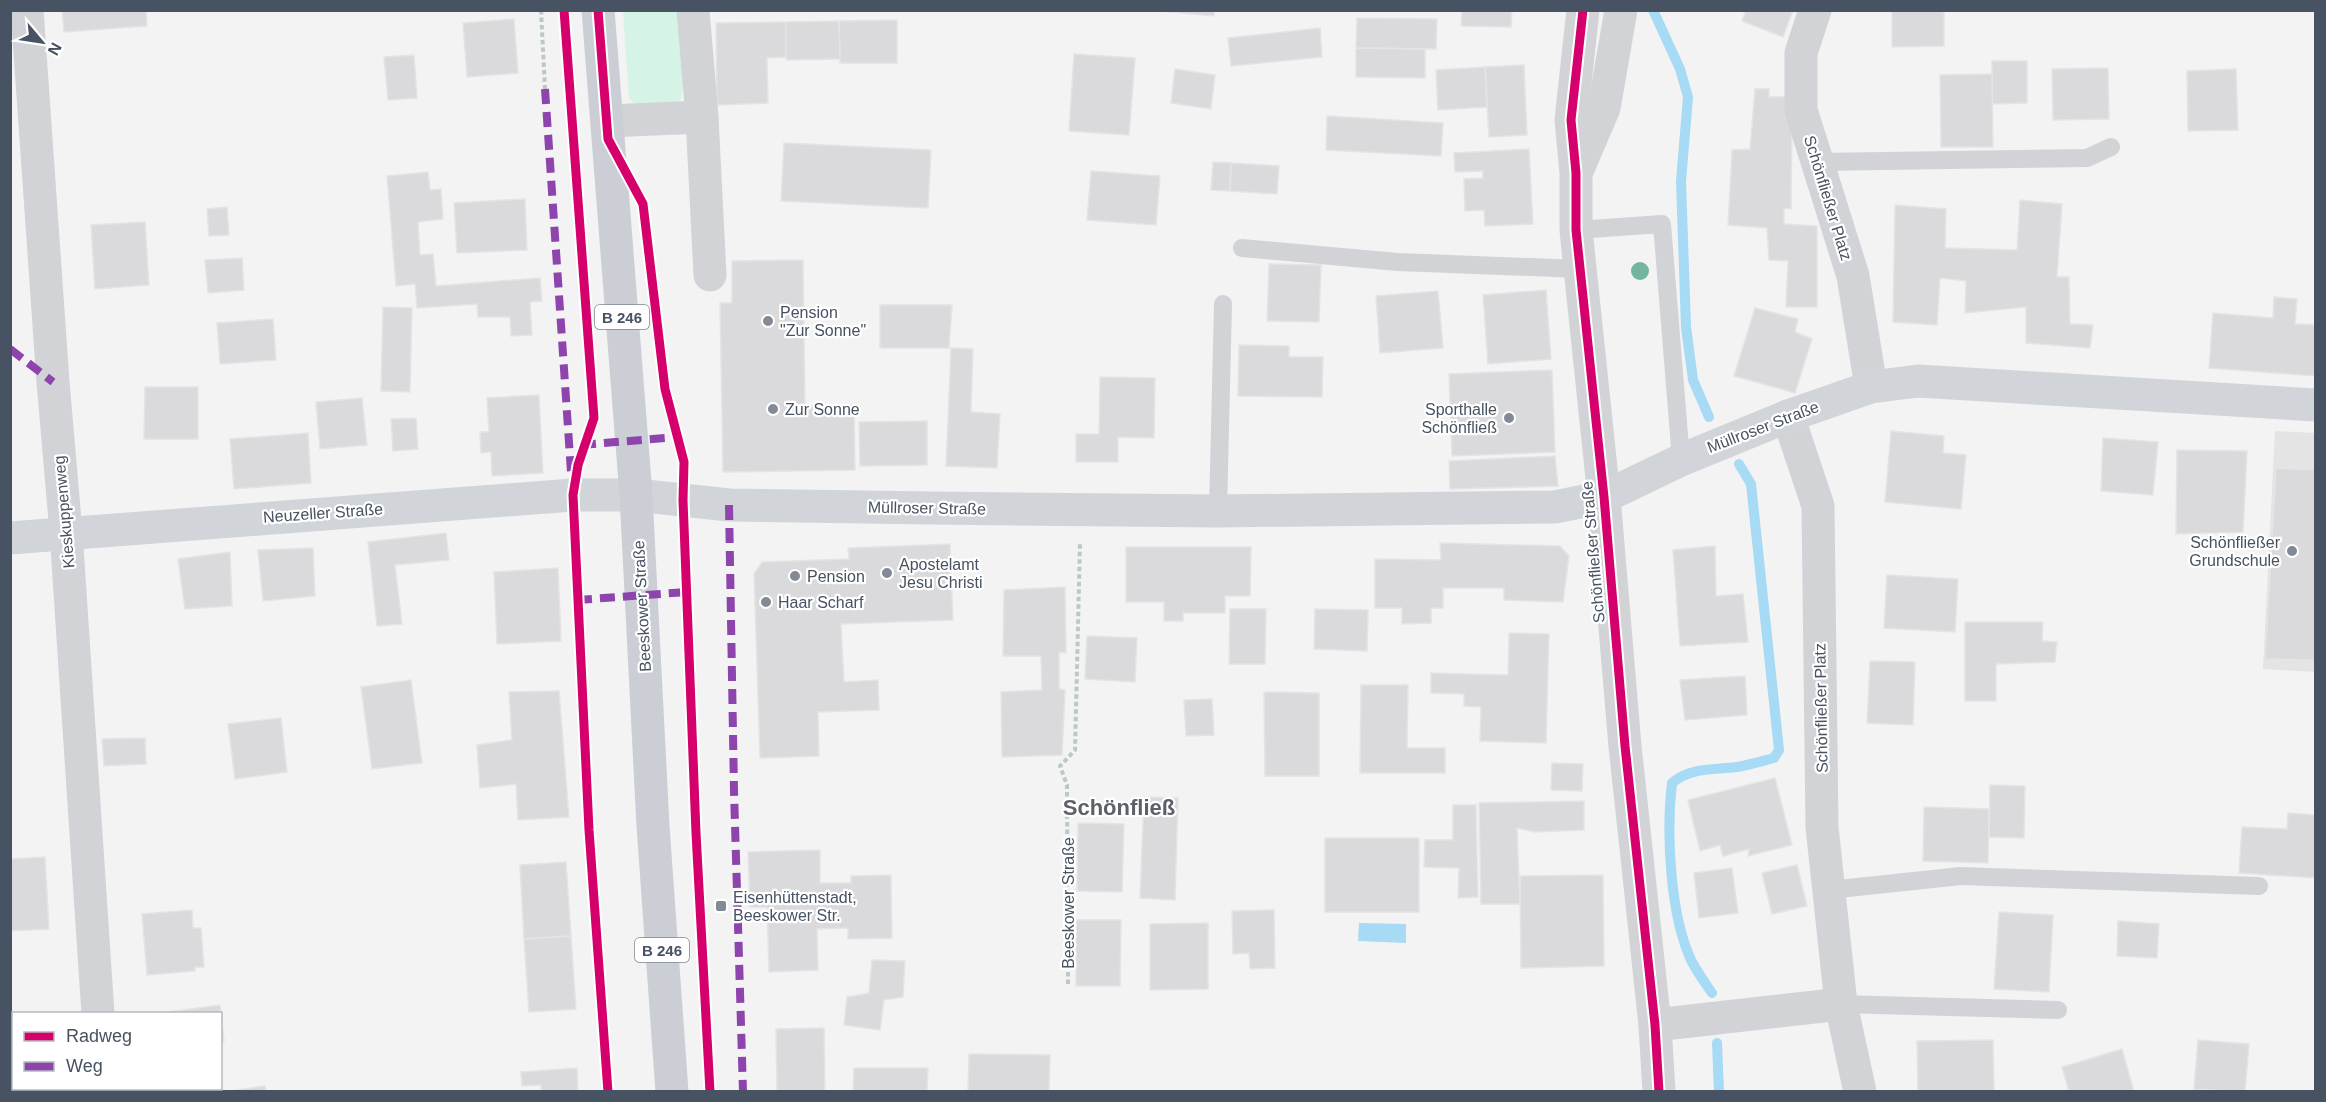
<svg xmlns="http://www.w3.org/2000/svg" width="2326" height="1102" viewBox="0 0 2326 1102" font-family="Helvetica,sans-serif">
<rect width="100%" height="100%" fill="#f3f3f3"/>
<path fill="#e4e4e5" d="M2275,431L2315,433V672L2263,669Z"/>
<path fill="#d5f4e5" d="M623,11H678L684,82L680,103L637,107L629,98Z"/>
<path fill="#a6daf5" d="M1359,923L1406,924V943L1358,941Z"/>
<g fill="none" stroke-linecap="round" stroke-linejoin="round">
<g stroke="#a6daf5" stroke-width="10">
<path d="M1653,10L1680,69L1688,97L1681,181L1686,327L1693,380L1709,417"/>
<path d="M1712,993C1705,983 1698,973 1692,962C1670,917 1666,833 1672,783C1691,767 1713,770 1737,767C1749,765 1762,761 1774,758L1779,750L1751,484L1739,464"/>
<path d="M1717,1043L1719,1092"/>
</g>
</g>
<g fill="#dadadd" stroke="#e4e4e6" stroke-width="1.5">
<path d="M62,10H146L147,26L64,32Z"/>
<path d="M1148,10H1214V16Z"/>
<path d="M1462,10H1512L1511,27L1461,26Z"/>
<path d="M1746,10H1793L1783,37L1742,21Z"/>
<path d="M1892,10H1944V46L1892,47Z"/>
<path d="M1357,18L1437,19L1436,49L1356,48Z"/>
<path d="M514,19L518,73L467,77L463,23Z"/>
<path d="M897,20V63H840L839,21Z"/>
<path d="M839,21L840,59L786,60V22Z"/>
<path d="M786,22V57L767,58L768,103L717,105L716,23Z"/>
<path d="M1320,28L1322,57L1231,66L1228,38Z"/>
<path d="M1356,48L1425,49V78L1356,77Z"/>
<path d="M1074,54L1135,58L1129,135L1069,131Z"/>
<path d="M414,55L417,98L388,100L384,57Z"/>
<path d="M1992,61H2027V103L1992,104Z"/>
<path d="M1524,65L1527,135L1489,137L1485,67Z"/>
<path d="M1485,67L1487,107L1438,110L1436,70Z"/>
<path d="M2108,68L2109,119L2053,120L2052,69Z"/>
<path d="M1175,69L1215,75L1211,109L1171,103Z"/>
<path d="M2236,69L2238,130L2188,131L2187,71Z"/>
<path d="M1992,74L1993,147H1941L1940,75Z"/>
<path d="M1755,89H1769V97H1785L1792,117L1791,209L1784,208V224L1817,226V307H1786L1788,261L1769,260L1767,228L1728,225L1732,150L1750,149Z"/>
<path d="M1327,116L1443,123L1441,156L1326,150Z"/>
<path d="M784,143L931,150L928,208L781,201Z"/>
<path d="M1529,149L1533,224L1485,226L1484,210L1465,211L1464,179L1483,178V171L1455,172L1454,153Z"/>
<path d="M1213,162L1231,163L1230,191L1211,190Z"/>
<path d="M1231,163L1279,166L1277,194L1230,191Z"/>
<path d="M1091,171L1160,176L1156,225L1087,220Z"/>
<path d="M428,172L430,190L441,189L443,219L418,222L420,255L433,254L436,286L540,278L542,301L530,302L532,335L511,336L510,317H478L477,304L417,308L415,284L396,286L387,176Z"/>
<path d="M525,199L527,250L457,253L454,203Z"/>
<path d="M2020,200L2062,204L2057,277H2069L2070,324L2093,325L2090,348L2026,343V307L1965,313L1966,281L1940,278L1937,325L1893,322L1895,205L1946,209L1945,248L2017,250Z"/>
<path d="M227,207L229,235L209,236L207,209Z"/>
<path d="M145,222L149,285L95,289L91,225Z"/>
<path d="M242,258L244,290L208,293L205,260Z"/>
<path d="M803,260L805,406L854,405L855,470L723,472L720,303H732V261Z"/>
<path d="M1269,264L1321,265L1319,322L1267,321Z"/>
<path d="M1546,290L1551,359L1488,364L1483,295Z"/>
<path d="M1438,291L1443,348L1380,353L1376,296Z"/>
<path d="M2274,297L2297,299L2295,324L2316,325V376L2209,368L2213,313L2273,318Z"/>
<path d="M880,305H952L949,348H880Z"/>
<path d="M383,307L412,308L410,392L381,391Z"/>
<path d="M1755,308L1798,319L1795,332L1812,339L1795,393L1734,376Z"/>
<path d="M273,319L276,360L220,364L217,323Z"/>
<path d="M1239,345L1289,346V357H1323L1322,397L1238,396Z"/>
<path d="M951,348L973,349L971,412L1000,414L997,468L946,466Z"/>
<path d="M1552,370L1555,452L1452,456L1449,374Z"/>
<path d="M1100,377L1155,378L1154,438L1118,437V462H1076V434H1099Z"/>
<path d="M145,387H198V439H144Z"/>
<path d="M539,395L543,473L492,476L491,452L481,453L480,432H489L487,398Z"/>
<path d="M362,398L367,445L320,449L316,402Z"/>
<path d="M416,418L418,449L393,451L391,419Z"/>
<path d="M927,421V465L860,466L859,422Z"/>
<path d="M1891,431L1944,436L1943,453L1966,455L1961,509L1885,502Z"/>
<path d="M308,433L311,483L234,489L230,439Z"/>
<path d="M2103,438L2158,442L2153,495L2101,491Z"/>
<path d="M2177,450L2247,451L2243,532L2176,534Z"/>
<path d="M1555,456L1558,486L1450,489L1449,461Z"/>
<path d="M2276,468L2316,470V660L2265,659Z"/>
<path d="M446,533L449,560L395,565L402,624L377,626L368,542Z"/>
<path d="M1440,543L1560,546L1569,556L1563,602L1504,600V588H1443V608H1431V623L1402,624V608H1375V559L1441,560Z"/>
<path d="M950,544L953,620L841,624L844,682L878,680L879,710L818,712L819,756L760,758L754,574L762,562L849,559L848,548Z"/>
<path d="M1715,546L1716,596L1743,594L1748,642L1680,646L1673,550Z"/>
<path d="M1126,547H1251L1250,596H1225V613H1183V621H1164V602H1126Z"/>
<path d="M313,548L315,596L263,601L258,550Z"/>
<path d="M230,552L232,606L185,609L178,559Z"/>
<path d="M558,568L561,641L497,644L494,572Z"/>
<path d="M1887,575L1958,579L1955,632L1884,628Z"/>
<path d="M1065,587L1066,653L1059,652V689L1065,690L1062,755L1002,757L1001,692L1042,690L1041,656H1003L1004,590Z"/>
<path d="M1230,609H1266L1265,664H1229Z"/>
<path d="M1315,609L1368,610L1367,651L1314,649Z"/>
<path d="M1965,622H2043L2042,641L2057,642L2055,662L1996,664V701H1965Z"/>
<path d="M1509,633L1549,634L1546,743L1480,741L1481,707L1464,706V694L1431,693V673L1508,675Z"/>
<path d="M1087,636L1137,638L1135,682L1085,679Z"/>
<path d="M1870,661L1915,662L1913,725L1867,723Z"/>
<path d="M1745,676L1747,715L1685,720L1680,680Z"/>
<path d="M411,680L422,763L372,769L361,687Z"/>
<path d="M1361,685H1408L1407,748H1445V773H1360Z"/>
<path d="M559,691L569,817L518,820L516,784L480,788L477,745L512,740L509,692Z"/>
<path d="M1264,692L1319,693V776H1265Z"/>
<path d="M1212,699L1214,735L1186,736L1184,700Z"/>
<path d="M281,718L287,772L235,779L228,724Z"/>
<path d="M145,738L146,764L104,766L102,739Z"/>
<path d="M1552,763L1583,764L1582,791L1551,790Z"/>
<path d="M1775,778L1792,845L1748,856L1749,849L1723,856L1720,845L1700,851L1688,800Z"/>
<path d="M1990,785L2025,786L2024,838L1989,837Z"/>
<path d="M1144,797L1178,798L1175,900L1140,898Z"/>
<path d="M1584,801V830L1535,832L1517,828L1520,904H1481L1479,803Z"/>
<path d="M1453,805H1476L1478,897L1458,898L1459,868L1424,867L1425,840H1453Z"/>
<path d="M1924,807L1989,809L1988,863L1923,861Z"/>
<path d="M2288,813L2316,815V878L2239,873L2242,827L2287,829Z"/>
<path d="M1078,823L1124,824L1122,892L1077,891Z"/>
<rect x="1325" y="838" width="94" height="74"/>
<path d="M820,850V883H851V876L891,875L892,938L848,939V928L817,929L818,970L769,972L767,907H750L748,852Z"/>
<path d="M45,857L49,929L10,931V859Z"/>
<path d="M566,862L571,936L524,939L520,865Z"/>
<path d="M1797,865L1807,906L1772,914L1762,873Z"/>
<path d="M1732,868L1738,913L1699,918L1694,873Z"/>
<path d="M1603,875L1604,966L1521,968L1520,876Z"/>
<path d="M192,910L193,928H201L204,967H195V971L147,975L142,914Z"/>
<path d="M1274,910L1275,968L1250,969L1249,953L1233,954L1232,911Z"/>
<path d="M1999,912L2053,915L2049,992L1994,989Z"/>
<path d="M1076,920H1121L1120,986H1076Z"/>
<path d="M2118,921L2159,924L2157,958L2117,956Z"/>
<path d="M1208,923V989L1150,990V924Z"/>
<path d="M571,936L576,1009L529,1012L524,939Z"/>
<path d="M872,960L905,961L903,997L884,1000L880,1030L844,1025L847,997L869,993Z"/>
<path d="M220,1005L224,1041H220V1014H153Z"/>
<path d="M824,1028L825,1092H777L776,1029Z"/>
<path d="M1993,1040L1994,1092H1918L1917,1041Z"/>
<path d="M2198,1040L2249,1044L2245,1092L2194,1089Z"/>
<path d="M2122,1049L2134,1092H2069L2062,1067Z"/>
<path d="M969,1054L1050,1055L1049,1092H968Z"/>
<path d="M577,1068L578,1092H541V1085L522,1086L521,1072Z"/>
<path d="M854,1068H928L927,1092H853Z"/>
<path d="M265,1086L266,1092H222Z"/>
</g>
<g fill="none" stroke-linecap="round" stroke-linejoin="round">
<g stroke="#bcc8c7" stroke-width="4" stroke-dasharray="4.5 3" stroke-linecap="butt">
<path d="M541,10L545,89"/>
<path d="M1068,984L1067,785L1060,766L1075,750L1080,543"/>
</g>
<g stroke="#d1d3d7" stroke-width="18">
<path d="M1817,162L2087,158L2111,147"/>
<path d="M1576,230L1662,224L1681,460"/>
<path d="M1242,248L1398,262L1580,269"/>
<path d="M1218,511L1223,304"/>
<path d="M1829,890L1961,876L2259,886"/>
<path d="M1841,1004L2058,1010"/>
</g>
<g stroke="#d1d3d7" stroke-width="33">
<path d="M27,10L53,382L66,532L98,1014"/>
<path d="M693,10L702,117L710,275"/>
<path d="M1583,10L1571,120L1576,173V230L1604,497L1625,746L1655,1025L1659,1092"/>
<path d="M1815,10L1801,53V110L1853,276L1871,387"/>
<path d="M607,121L702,117"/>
<path d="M1577,171L1604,108L1621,10"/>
<path d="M1788,416L1818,506L1822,827L1841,1004L1860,1092"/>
<path d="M1655,1025L1841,1004"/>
<path d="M10,1069L14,1068"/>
<path d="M102,1088L103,1092"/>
</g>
<path stroke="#d1d4d8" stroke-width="33" d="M10,538L573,495H636L729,505L932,508L1218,511L1555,507L1604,497L1681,460L1788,416L1871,387L1918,381L2316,405"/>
<path stroke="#cbced4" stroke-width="33" d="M598,10L636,495L653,826L672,1092"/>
<g stroke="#8e44ad" stroke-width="8" stroke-dasharray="15 8" stroke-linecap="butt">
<path d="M545,89L571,472"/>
<path d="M10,349L53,382"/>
<path d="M581,445L677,437"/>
<path d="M729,505L734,791L743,1092"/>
<path d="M577,600L687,592"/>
</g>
<defs>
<g id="cycleway">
<path d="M564,10L594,418L578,465L573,495L589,830L608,1092"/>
<path d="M598,10L608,139L643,204L665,389L684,462L683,500L696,833L710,1092"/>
<path d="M1583,10L1571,120L1576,173V230L1604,497L1625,746L1655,1025L1659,1092"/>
</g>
</defs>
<use href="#cycleway" stroke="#fff" stroke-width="13"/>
<use href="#cycleway" stroke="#d6006c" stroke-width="9"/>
</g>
<circle fill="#74b59d" cx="1640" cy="271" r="9"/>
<g fill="#838a95" stroke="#fff" stroke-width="2">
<circle cx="768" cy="321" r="6"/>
<circle cx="773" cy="409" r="6"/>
<circle cx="1509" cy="418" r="6"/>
<circle cx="2292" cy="551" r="6"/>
<circle cx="887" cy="573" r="6"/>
<circle cx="795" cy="576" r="6"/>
<circle cx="766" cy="602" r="6"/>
<rect x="715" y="900" width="12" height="12" rx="3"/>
</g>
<g text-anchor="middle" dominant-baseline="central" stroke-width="4.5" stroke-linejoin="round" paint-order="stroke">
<g fill="#fff" stroke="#7e8691" stroke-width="1.5">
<rect x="595" y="305" width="54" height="24" rx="4.5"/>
<rect x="635" y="938" width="54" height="24" rx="4.5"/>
</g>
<g font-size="15" font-weight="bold" fill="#475262">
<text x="622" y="317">B 246</text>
<text x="662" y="950">B 246</text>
</g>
<g font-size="16" fill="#475262" stroke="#fff">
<text transform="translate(1828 198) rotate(73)">Schönfließer Platz</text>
<text transform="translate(1763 427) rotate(-21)">Müllroser Straße</text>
<text transform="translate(927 508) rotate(1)">Müllroser Straße</text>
<text transform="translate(64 512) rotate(-95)">Kieskuppenweg</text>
<text transform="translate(323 513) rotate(-4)">Neuzeller Straße</text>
<text transform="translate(1593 552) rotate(-95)">Schönfließer Straße</text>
<text transform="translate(642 606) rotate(-93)">Beeskower Straße</text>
<text transform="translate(1821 708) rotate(-91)">Schönfließer Platz</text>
<text transform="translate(1068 903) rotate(-90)">Beeskower Straße</text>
</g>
<g font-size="16" fill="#475262" stroke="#fff" text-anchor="start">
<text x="780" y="312">Pension<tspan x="780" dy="18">"Zur Sonne"</tspan></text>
<text x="785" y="409">Zur Sonne</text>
<text x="1497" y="409" text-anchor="end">Sporthalle<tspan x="1497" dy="18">Schönfließ</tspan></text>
<text x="2280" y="542" text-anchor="end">Schönfließer<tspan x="2280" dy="18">Grundschule</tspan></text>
<text x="899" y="564">Apostelamt<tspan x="899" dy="18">Jesu Christi</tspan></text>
<text x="807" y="576">Pension</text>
<text x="778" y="602">Haar Scharf</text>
<text x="733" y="897">Eisenhüttenstadt,<tspan x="733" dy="18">Beeskower Str.</tspan></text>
</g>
<g font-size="22" font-weight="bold" fill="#5d6068" stroke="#fff">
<text x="1119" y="807">Schönfließ</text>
</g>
</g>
<rect width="2326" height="1102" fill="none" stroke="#475262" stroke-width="24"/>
<rect x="12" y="1012" width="210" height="78" fill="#ffffff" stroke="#b5bac0" stroke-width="1.5"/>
<rect x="24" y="1032" width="30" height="9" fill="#d6006c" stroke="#b5bac0" stroke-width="1.5"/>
<text x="66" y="1042" font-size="18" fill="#475262">Radweg</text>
<rect x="24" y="1062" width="30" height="9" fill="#8e44ad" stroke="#b5bac0" stroke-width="1.5"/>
<text x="66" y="1072" font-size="18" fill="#475262">Weg</text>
<g transform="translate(42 42) rotate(119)" stroke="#ffffff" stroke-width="4.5" paint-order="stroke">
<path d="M0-4.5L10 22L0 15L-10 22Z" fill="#475262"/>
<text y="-9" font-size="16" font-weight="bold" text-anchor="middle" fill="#475262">N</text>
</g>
</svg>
